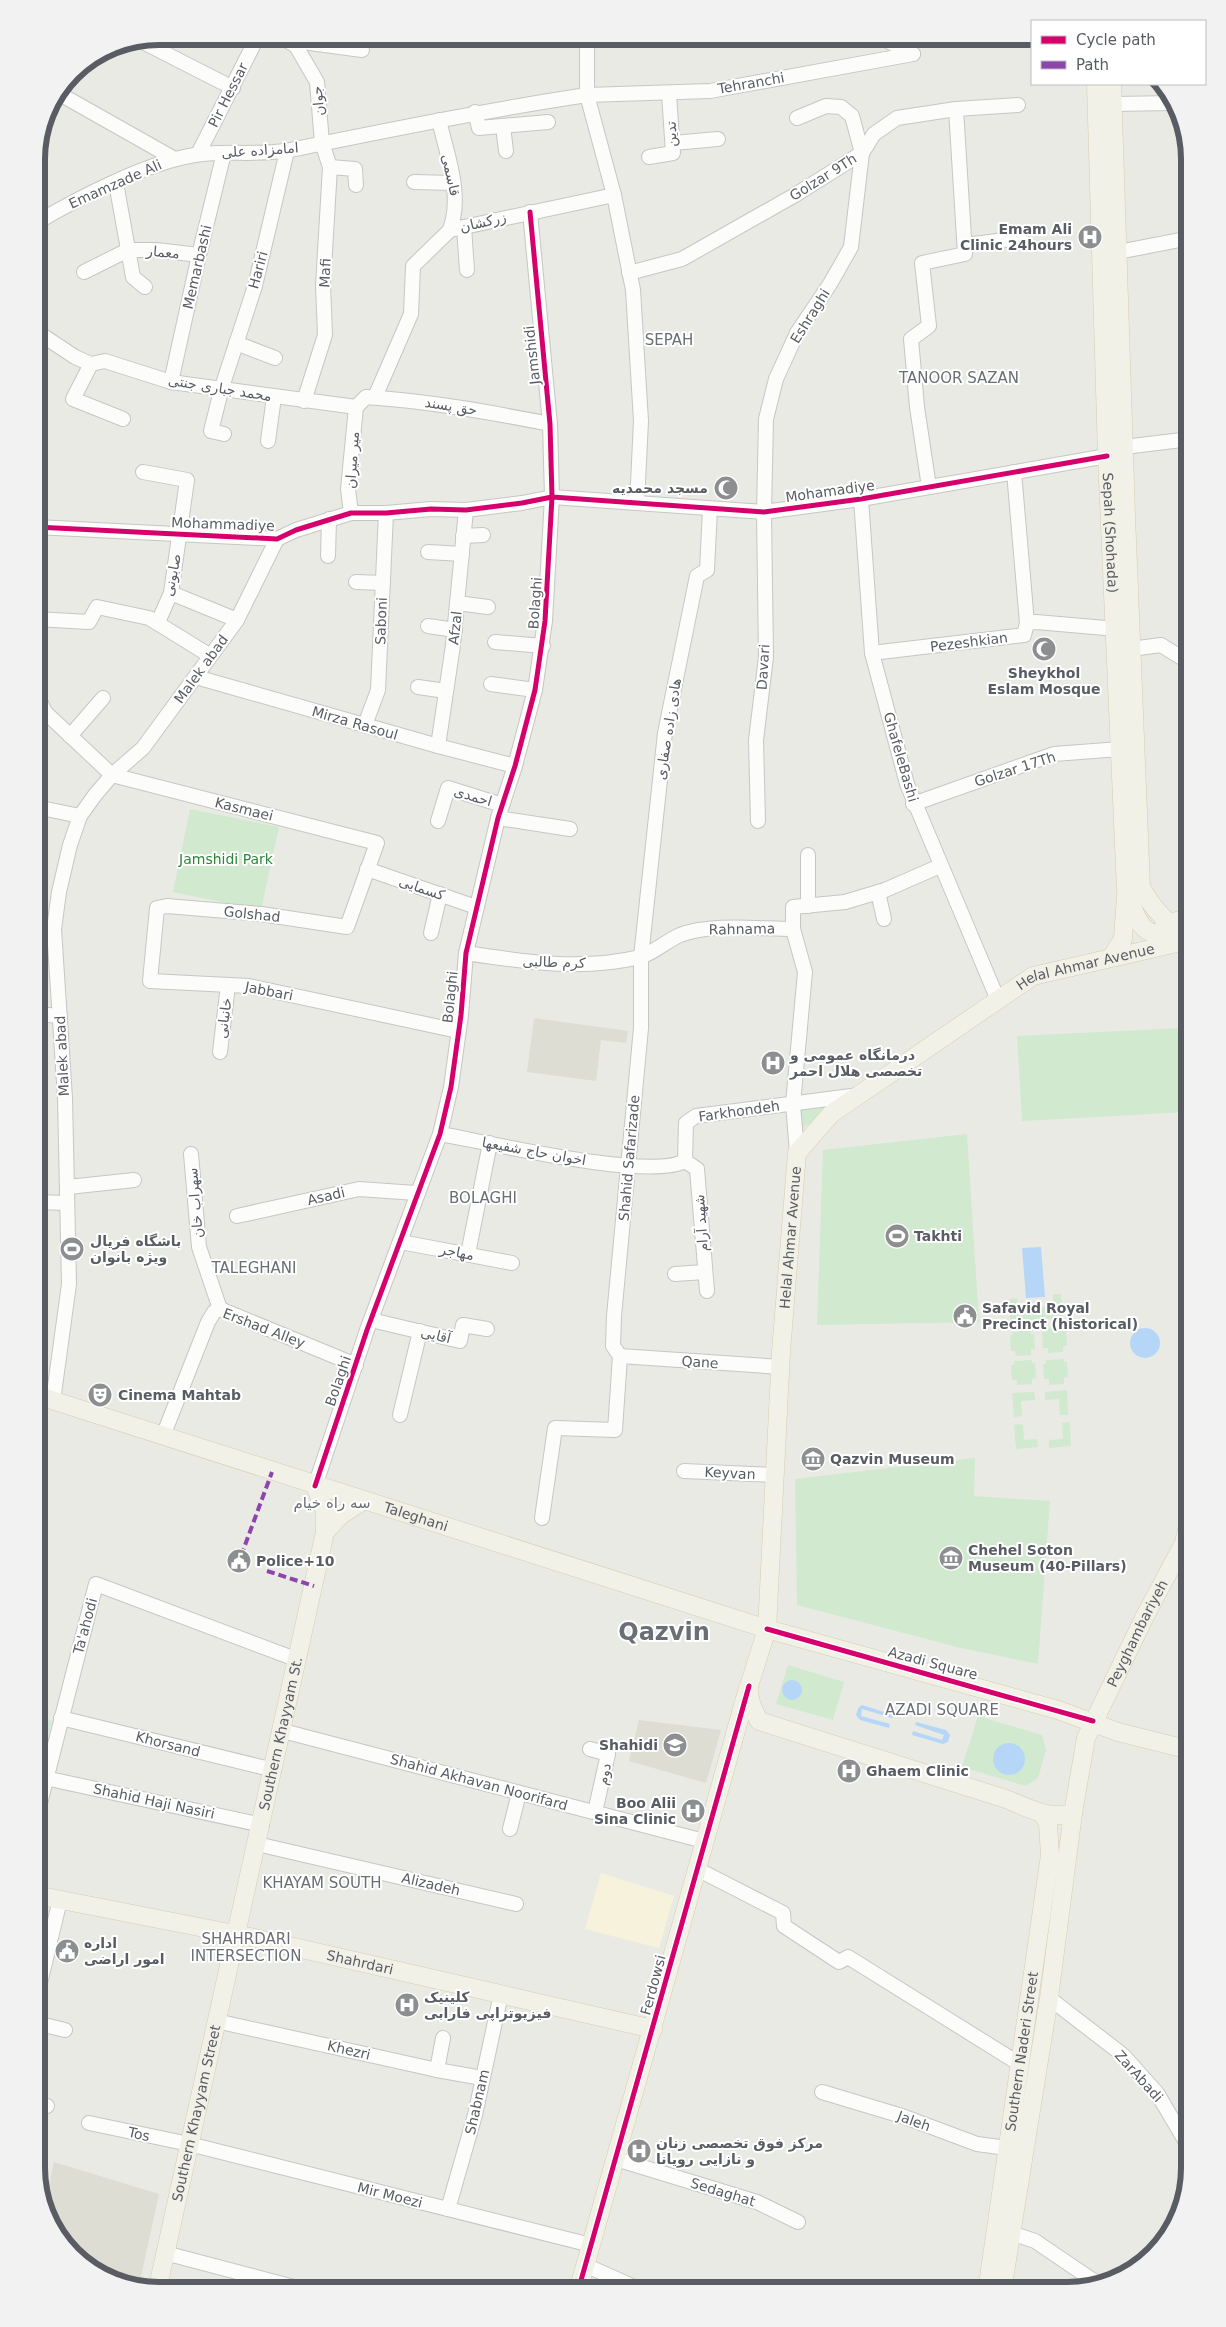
<svg xmlns="http://www.w3.org/2000/svg" width="1226" height="2327" viewBox="0 0 1226 2327" font-family="'DejaVu Sans',Cairo,sans-serif">
<rect width="100%" height="100%" fill="#eaeae4"/>
<path fill="#f6f2db" d="M601,1873L674,1896L659,1948L585,1929Z"/>
<g fill="#ddddd3">
<path d="M534,1018L628,1031L626,1043L601,1040L596,1081L527,1072Z"/>
<path d="M639,1720L721,1730L706,1783L629,1761Z"/>
<path d="M54,2162L159,2194L139,2286L90,2270L46,2215L44,2207Z"/>
</g>
<path fill="#f4e4de" d="M633,2142L649,2146L647,2163L629,2156Z"/>
<g fill="#d0e9cf">
<path d="M190,809L279,827L261,910L173,892Z"/>
<path d="M1182,1028L1186,1112L1022,1121L1017,1036Z"/>
<path d="M836,1103L797,1133L798,1110Z"/>
<path d="M967,1134L979,1322L817,1325L823,1150Z"/>
<path d="M1053,1294H1061L1063,1318L1010,1321L1009,1299L1017,1298L1018,1308L1053,1306Z"/>
<path d="M1063,1327V1330H1066L1067,1346H1063V1352L1048,1353V1348H1043L1042,1332H1045V1328Z"/>
<path d="M1031,1330V1334H1034L1035,1349H1031V1355L1016,1356L1015,1351H1011L1010,1335H1013V1332Z"/>
<path d="M1064,1359V1362H1067L1068,1377L1064,1378V1384L1049,1385V1379H1044L1043,1364H1046V1360Z"/>
<path d="M1032,1360V1363H1035L1036,1378L1032,1379V1384L1017,1385V1380H1012L1011,1365H1014V1361Z"/>
<path d="M1067,1390L1068,1415H1060L1059,1399L1045,1400V1392Z"/>
<path d="M1034,1392L1035,1400L1021,1401L1022,1416L1014,1417L1012,1393Z"/>
<path d="M1070,1422L1071,1446L1049,1448V1440L1063,1439L1062,1423Z"/>
<path d="M1023,1424L1024,1440L1037,1439L1038,1447L1016,1449L1014,1425Z"/>
<path d="M975,1458L974,1496L1050,1501L1038,1664L961,1648L797,1605L795,1479Z"/>
<path d="M788,1665L844,1682L833,1720L776,1704Z"/>
<path d="M978,1716L1042,1735L1046,1750L1038,1778L1026,1786L962,1767Z"/>
<path d="M36,1717L52,1721L36,1777Z"/>
</g>
<g fill="#b6d6f7">
<path d="M1041,1247L1045,1297L1026,1298L1022,1248Z"/>
<circle cx="1145" cy="1343" r="15"/>
<circle cx="792" cy="1690" r="10"/>
<path d="M862,1705L894,1715L892,1718L862,1709L861,1716L890,1724L889,1728L860,1720L856,1715L858,1708Z"/>
<path d="M916,1722L946,1730L950,1735L948,1742L943,1744L912,1735L913,1731L942,1740L944,1735L915,1725Z"/>
<circle cx="1009" cy="1759" r="16"/>
</g>
<g fill="none" stroke-linecap="round" stroke-linejoin="round">
<defs>
<g id="minor">
<path d="M272,36H280L296,46L317,82L322,143L330,167L323,285L325,335L304,401"/>
<path d="M587,36V95L710,91L913,54"/>
<path d="M878,36L913,54"/>
<path d="M139,40L233,88"/>
<path d="M288,40L362,50"/>
<path d="M58,93L173,158"/>
<path d="M1113,104L1173,103"/>
<path d="M475,112L479,128L548,122"/>
<path d="M439,120C447,156 463,194 450,230"/>
<path d="M503,126L506,151"/>
<path d="M673,143L718,139"/>
<path d="M198,154L258,36"/>
<path d="M649,157L673,153L669,94"/>
<path d="M330,167L355,169L356,185"/>
<path d="M414,182L453,183"/>
<path d="M116,183L133,277L145,287"/>
<path d="M36,223C78,198 148,162 195,155C226,150 259,156 290,150C389,130 487,110 587,95L614,195L633,290L641,421L637,503"/>
<path d="M464,227L467,270"/>
<path d="M965,245L1021,238"/>
<path d="M1118,252L1190,238"/>
<path d="M84,272L128,250H156L199,255"/>
<path d="M629,273L682,259L795,195L862,153L874,134L897,118L956,109L1018,105"/>
<path d="M36,331L75,357L91,364L105,361L171,382L356,407"/>
<path d="M236,343L275,358"/>
<path d="M91,364L73,399L123,419"/>
<path d="M171,382L199,255L224,153"/>
<path d="M375,397L411,314L413,266L450,230L614,195"/>
<path d="M356,407L366,397C428,401 489,412 550,424"/>
<path d="M224,434L211,431L222,387L255,286L287,151"/>
<path d="M268,441L274,397"/>
<path d="M1124,447L1190,439"/>
<path d="M143,472L187,480L171,593L158,622"/>
<path d="M1014,472L1027,623"/>
<path d="M929,487L917,407L911,339L929,326L922,263L965,254L956,109"/>
<path d="M861,499L872,653L907,784L998,1000"/>
<path d="M351,513L348,489L356,407"/>
<path d="M36,527L277,539L296,530L351,513H386L431,509L466,510L522,503L552,497L764,512L861,499L1107,456"/>
<path d="M463,536L483,535"/>
<path d="M428,552L462,554"/>
<path d="M328,556L329,519"/>
<path d="M356,582L383,583"/>
<path d="M171,593L237,620"/>
<path d="M457,603L488,607"/>
<path d="M36,619L89,622L97,607L149,618L209,655"/>
<path d="M428,626L455,630"/>
<path d="M495,642L543,646"/>
<path d="M1131,649L1161,645L1190,663"/>
<path d="M872,653L1024,635L1027,623L1036,622L1117,629"/>
<path d="M196,677L438,746L515,766"/>
<path d="M491,684L535,690"/>
<path d="M418,687L446,691"/>
<path d="M36,693L45,712L112,775L377,843L347,927L261,914L167,906L157,908L150,981L249,986L458,1031"/>
<path d="M365,725L378,690L386,513"/>
<path d="M70,736L103,698"/>
<path d="M438,746L453,645L466,510"/>
<path d="M913,804L1054,754L1120,749"/>
<path d="M36,807L80,816"/>
<path d="M498,818L570,829"/>
<path d="M438,821L448,788L502,805"/>
<path d="M758,821L756,740L766,657L764,512L766,419L776,379L797,333L830,284L851,247L862,153L852,116L841,107L826,106L797,118"/>
<path d="M367,869L476,907"/>
<path d="M878,892L884,919"/>
<path d="M808,906V855"/>
<path d="M793,929L805,972L793,1104L797,1153"/>
<path d="M431,933L440,894"/>
<path d="M466,953C524,962 582,971 640,957C654,953 666,941 680,935C711,923 759,929 793,929V907L845,902L885,890L940,866"/>
<path d="M36,1014L60,1016"/>
<path d="M220,1052L228,985"/>
<path d="M440,1134C487,1142 649,1181 685,1161"/>
<path d="M191,1154L199,1247L220,1309"/>
<path d="M685,1161L686,1123L696,1116L859,1095"/>
<path d="M685,1161L697,1169L707,1291"/>
<path d="M68,1187L134,1180"/>
<path d="M36,1202L67,1203"/>
<path d="M237,1216L359,1189L416,1193"/>
<path d="M401,1242L512,1263"/>
<path d="M468,1254L490,1143"/>
<path d="M675,1274L705,1272"/>
<path d="M371,1320L460,1341L463,1325L487,1329"/>
<path d="M620,1356L613,1346L614,1316L641,1028V957L665,733L697,576L707,570L710,509"/>
<path d="M620,1356L781,1367"/>
<path d="M53,1401L69,1284L65,1098L54,929L59,892L70,845L80,816L95,795L112,775L143,748L237,620L277,539"/>
<path d="M400,1415L420,1331"/>
<path d="M163,1436L208,1322L214,1312L220,1309L356,1365"/>
<path d="M684,1471L775,1475"/>
<path d="M315,1486L367,1330L440,1134L451,1087L461,1015L466,953L498,818L515,766L535,690L545,621L552,497L550,424L530,212"/>
<path d="M542,1518L555,1428L615,1430L620,1356"/>
<path d="M61,1718L274,1770"/>
<path d="M283,1731L704,1841"/>
<path d="M590,1749L608,1754L595,1812"/>
<path d="M45,1778L262,1825"/>
<path d="M36,1819L96,1584L298,1660"/>
<path d="M510,1829L519,1793"/>
<path d="M257,1844L516,1904"/>
<path d="M697,1869L783,1913L784,1926L839,1962L848,1957L1018,2063"/>
<path d="M1049,1998L1123,2055L1157,2093L1190,2149"/>
<path d="M36,2000L60,1900"/>
<path d="M216,2021L437,2070L482,2078"/>
<path d="M36,2023L65,2030"/>
<path d="M437,2070L443,2038"/>
<path d="M822,2092L902,2116L977,2144L1007,2148"/>
<path d="M36,2103L47,2106"/>
<path d="M89,2123L189,2144L591,2245"/>
<path d="M616,2159L757,2202L798,2222"/>
<path d="M448,2209L475,2115L501,1994"/>
<path d="M1011,2233L1035,2241L1097,2283"/>
<path d="M165,2253L309,2291"/>
<path d="M585,2265L643,2291"/>
</g>
<g id="major">
<path id="s1" d="M1096,84L1107,456L1126,890C1138,921 1138,935 1174,938"/>
<path d="M1112,84L1126,516L1141,887C1153,910 1168,924 1190,938"/>
<path d="M1163,928L1168,923L1190,918"/>
<path d="M1112,956L1123,939L1126,896"/>
<path id="s2" d="M36,1395L767,1629L1058,1710L1118,1732L1190,1750"/>
<path d="M325,1532L341,1515L363,1501"/>
<path id="s3" d="M1073,1813C1051,1821 1026,1807 1006,1799L759,1721C753,1709 748,1699 749,1686L767,1629L781,1352L797,1153L831,1114L1033,976L1190,940"/>
<path id="s4" d="M36,1895L250,1937L653,2029"/>
<path id="s5" d="M157,2291C212,2038 270,1785 325,1532V1511L315,1486"/>
<path d="M578,2291L748,1688"/>
<path id="s6" d="M987,2291L1050,1855L1048,1824L1042,1813"/>
<path id="s7" d="M1002,2291L1049,1998L1073,1813L1086,1738L1145,1616L1184,1543L1190,1516"/>
</g>
</defs>
<use href="#minor" stroke="#c6c6c5" stroke-width="16"/>
<use href="#major" stroke="#d5cdaf" stroke-width="19"/>
<use href="#minor" stroke="#fcfcfb" stroke-width="14"/>
<use href="#major" stroke="#f2f1e7" stroke-width="18"/>
<g stroke="#8e44ad" stroke-width="4" stroke-dasharray="8 4" stroke-linecap="butt">
<path d="M241,1556L272,1472"/>
<path d="M267,1571L314,1586"/>
</g>
<defs>
<g id="cycleway">
<path d="M36,527L277,539L296,530L351,513H386L431,509L466,510L522,503L552,497L764,512L861,499L1107,456"/>
<path d="M315,1486L367,1330L440,1134L451,1087L461,1015L466,953L498,818L515,766L535,690L545,621L552,497L550,424L530,212"/>
<path d="M767,1629L1093,1721"/>
<path d="M578,2291L749,1686"/>
</g>
</defs>
<use href="#cycleway" stroke="#fff" stroke-width="8"/>
<use href="#cycleway" stroke="#d6006c" stroke-width="5"/>
</g>
<defs>
<symbol id="hospital-disc" viewBox="-11 -11 22 22"><circle r="9.5" fill="#8c8e90" stroke="#fff"/><path d="M-5-5h3v3.5h4V-5h3V5h-3V1.5h-4V5h-3Z" fill="#fff"/></symbol>
<symbol id="mosque-disc" viewBox="-11 -11 22 22"><circle r="9.5" fill="#8c8e90" stroke="#fff"/><path d="M3.5-4.9A6 6 0 1 0 3.5 4.9A5 5 0 1 1 3.5-4.9Z" fill="#fff"/></symbol>
<symbol id="stadium-disc" viewBox="-11 -11 22 22"><circle r="9.5" fill="#8c8e90" stroke="#fff"/><path d="M0-5a6.5 5 0 1 0 0 10a6.5 5 0 1 0 0-10ZM-3.5-1.8h7v3.6h-7Z" fill="#fff"/></symbol>
<symbol id="civic-disc" viewBox="-11 -11 22 22"><circle r="9.5" fill="#8c8e90" stroke="#fff"/><path d="M-.6-6.5H3V-4.5H.6V-3L4-1V1h2V6H-6V1h2V-1L-.6-3ZM-1.2 2.5V6h2.4V2.5Z" fill="#fff"/></symbol>
<symbol id="theatre-disc" viewBox="-11 -11 22 22"><circle r="9.5" fill="#8c8e90" stroke="#fff"/><path d="M-5-5.5Q0-4 5-5.5V0Q5 5 0 6Q-5 5-5 0ZM-3.3-2.5H-1v1.5H-3.3ZM1-2.5H3.3v1.5H1ZM-2.8 1Q0 5.5 2.8 1Z" fill="#fff"/></symbol>
<symbol id="museum-disc" viewBox="-11 -11 22 22"><circle r="9.5" fill="#8c8e90" stroke="#fff"/><path d="M0-6L6-3V-2H-6V-3ZM-5-1h2V3h-2ZM-1-1h2V3h-2ZM3-1h2V3H3ZM-6 4H6V6H-6Z" fill="#fff"/></symbol>
<symbol id="school-disc" viewBox="-11 -11 22 22"><circle r="9.5" fill="#8c8e90" stroke="#fff"/><path d="M0-5L7-2L0 1L-7-2ZM-4 1L0 2.5L4 1V4Q0 6-4 4Z" fill="#fff"/></symbol>
</defs>
<g fill-rule="evenodd">
<use href="#hospital-disc" x="1076" y="223" width="28" height="28"/>
<use href="#mosque-disc" x="712" y="474" width="28" height="28"/>
<use href="#mosque-disc" x="1030" y="635" width="28" height="28"/>
<use href="#hospital-disc" x="759" y="1049" width="28" height="28"/>
<use href="#stadium-disc" x="883" y="1222" width="28" height="28"/>
<use href="#stadium-disc" x="58" y="1235" width="28" height="28"/>
<use href="#civic-disc" x="951" y="1302" width="28" height="28"/>
<use href="#theatre-disc" x="86" y="1381" width="28" height="28"/>
<use href="#museum-disc" x="799" y="1445" width="28" height="28"/>
<use href="#museum-disc" x="937" y="1544" width="28" height="28"/>
<use href="#civic-disc" x="225" y="1547" width="28" height="28"/>
<use href="#school-disc" x="661" y="1731" width="28" height="28"/>
<use href="#hospital-disc" x="835" y="1757" width="28" height="28"/>
<use href="#hospital-disc" x="679" y="1797" width="28" height="28"/>
<use href="#civic-disc" x="53" y="1937" width="28" height="28"/>
<use href="#hospital-disc" x="393" y="1991" width="28" height="28"/>
<use href="#hospital-disc" x="625" y="2137" width="28" height="28"/>
</g>
<g text-anchor="middle" dominant-baseline="central" stroke-width="4" stroke-linejoin="round" paint-order="stroke">
<g font-size="14" fill="#595c63" stroke="#fff">
<text transform="translate(751 83) rotate(-10)">Tehranchi</text>
<text transform="translate(228 95) rotate(-63)">Pir Hessar</text>
<text transform="translate(318 101) rotate(-96)">جوان</text>
<text transform="translate(671 134) rotate(-91)">تدین</text>
<text transform="translate(260 150) rotate(-4)">امامزاده علی</text>
<text transform="translate(451 175) rotate(78)">قاسمی</text>
<text transform="translate(823 177) rotate(-32)">Golzar 9Th</text>
<text transform="translate(115 184) rotate(-24)">Emamzade Ali</text>
<text transform="translate(483 222) rotate(-13)">زرکشان</text>
<text transform="translate(163 252) rotate(5)">معمار</text>
<text transform="translate(197 267) rotate(-77)">Memarbashi</text>
<text transform="translate(258 270) rotate(-75)">Hariri</text>
<text transform="translate(325 273) rotate(-87)">Mafi</text>
<text transform="translate(810 316) rotate(-58)">Eshraghi</text>
<text transform="translate(532 355) rotate(-96)">Jamshidi</text>
<text transform="translate(220 388) rotate(9)">محمد جباری جنتی</text>
<text transform="translate(451 406) rotate(9)">حق پسند</text>
<text transform="translate(352 460) rotate(-86)">میر میران</text>
<text transform="translate(830 491) rotate(-8)">Mohamadiye</text>
<text transform="translate(223 524) rotate(2)">Mohammadiye</text>
<text stroke="none"><textPath href="#s1" startOffset="449">Sepah (Shohada)</textPath></text>
<text transform="translate(172 575) rotate(-79)">صابونی</text>
<text transform="translate(535 603) rotate(-86)">Bolaghi</text>
<text transform="translate(381 621) rotate(-88)">Saboni</text>
<text transform="translate(455 628) rotate(-84)">Afzal</text>
<text transform="translate(969 642) rotate(-7)">Pezeshkian</text>
<text transform="translate(763 667) rotate(-86)">Davari</text>
<text transform="translate(201 669) rotate(-54)">Malek abad</text>
<text transform="translate(355 723) rotate(16)">Mirza Rasoul</text>
<text transform="translate(668 729) rotate(-81)">هادی زاده صفاری</text>
<text transform="translate(901 757) rotate(74)">GhafeleBashi</text>
<text transform="translate(1015 769) rotate(-18)">Golzar 17Th</text>
<text transform="translate(473 796) rotate(17)">احمدی</text>
<text transform="translate(244 809) rotate(14)">Kasmaei</text>
<text transform="translate(422 888) rotate(19)">کسمایی</text>
<text transform="translate(252 914) rotate(6)">Golshad</text>
<text transform="translate(742 929) rotate(-1)">Rahnama</text>
<text transform="translate(554 962) rotate(2)">کرم طالبی</text>
<text stroke="none"><textPath href="#s3" startOffset="1252">Helal Ahmar Avenue</textPath></text>
<text transform="translate(269 991) rotate(11)">Jabbari</text>
<text transform="translate(450 997) rotate(-84)">Bolaghi</text>
<text transform="translate(224 1018) rotate(-83)">خانبانی</text>
<text transform="translate(62 1056) rotate(-93)">Malek abad</text>
<text transform="translate(739 1111) rotate(-8)">Farkhondeh</text>
<text transform="translate(534 1151) rotate(10)">اخوان حاج شفیعها</text>
<text transform="translate(629 1158) rotate(-85)">Shahid Safarizade</text>
<text transform="translate(326 1196) rotate(-13)">Asadi</text>
<text transform="translate(195 1203) rotate(-95)">سهراب خان</text>
<text transform="translate(701 1223) rotate(-94)">شهید آرام</text>
<text stroke="none"><textPath href="#s3" startOffset="818">Helal Ahmar Avenue</textPath></text>
<text transform="translate(457 1252) rotate(11)">مهاجر</text>
<text transform="translate(264 1328) rotate(21)">Ershad Alley</text>
<text transform="translate(436 1335) rotate(14)">آقایی</text>
<text transform="translate(700 1362) rotate(4)">Qane</text>
<text transform="translate(338 1381) rotate(-71)">Bolaghi</text>
<text transform="translate(730 1473) rotate(3)">Keyvan</text>
<text stroke="none"><textPath href="#s2" startOffset="399">Taleghani</textPath></text>
<text transform="translate(85 1626) rotate(-75)">Ta'ahodi</text>
<text stroke="none"><textPath href="#s7" startOffset="676">Peyghambariyeh</textPath></text>
<text transform="translate(933 1663) rotate(15)">Azadi Square</text>
<text stroke="none"><textPath href="#s5" startOffset="571">Southern Khayyam St.</textPath></text>
<text transform="translate(168 1744) rotate(14)">Khorsand</text>
<text transform="translate(604 1774) rotate(-78)">دوم</text>
<text transform="translate(479 1782) rotate(15)">Shahid Akhavan Noorifard</text>
<text transform="translate(154 1801) rotate(12)">Shahid Haji Nasiri</text>
<text transform="translate(431 1884) rotate(13)">Alizadeh</text>
<text stroke="none"><textPath href="#s4" startOffset="331">Shahrdari</textPath></text>
<text transform="translate(653 1985) rotate(-75)">Ferdowsi</text>
<text transform="translate(349 2050) rotate(13)">Khezri</text>
<text stroke="none"><textPath href="#s6" startOffset="242">Southern Naderi Street</textPath></text>
<text transform="translate(1139 2076) rotate(48)">ZarAbadi</text>
<text transform="translate(477 2102) rotate(-77)">Shabnam</text>
<text stroke="none"><textPath href="#s5" startOffset="182">Southern Khayyam Street</textPath></text>
<text transform="translate(914 2121) rotate(20)">Jaleh</text>
<text transform="translate(139 2134) rotate(12)">Tos</text>
<text transform="translate(723 2192) rotate(17)">Sedaghat</text>
<text transform="translate(390 2195) rotate(14)">Mir Moezi</text>
</g>
<g font-size="14" font-weight="bold" fill="#595c63" stroke="#fff" text-anchor="start">
<text x="1072" y="229" text-anchor="end">Emam Ali<tspan x="1072" dy="16">Clinic 24hours</tspan></text>
<text x="708" y="488" text-anchor="end">مسجد محمدیه</text>
<text x="1044" y="673" text-anchor="middle">Sheykhol<tspan x="1044" dy="16">Eslam Mosque</tspan></text>
<text x="790" y="1055">درمانگاه عمومی و<tspan x="790" dy="16">تخصصی هلال احمر</tspan></text>
<text x="914" y="1236">Takhti</text>
<text x="90" y="1241">باشگاه فریال<tspan x="90" dy="16">ویژه بانوان</tspan></text>
<text x="982" y="1308">Safavid Royal<tspan x="982" dy="16">Precinct (historical)</tspan></text>
<text x="118" y="1395">Cinema Mahtab</text>
<text x="830" y="1459">Qazvin Museum</text>
<text x="968" y="1550">Chehel Soton<tspan x="968" dy="16">Museum (40-Pillars)</tspan></text>
<text x="256" y="1561">Police+10</text>
<text x="658" y="1745" text-anchor="end">Shahidi</text>
<text x="866" y="1771">Ghaem Clinic</text>
<text x="676" y="1803" text-anchor="end">Boo Alii<tspan x="676" dy="16">Sina Clinic</tspan></text>
<text x="84" y="1943">اداره<tspan x="84" dy="16">امور اراضی</tspan></text>
<text x="424" y="1997">کلینیک<tspan x="424" dy="16">فیزیوتراپی فارابی</tspan></text>
<text x="656" y="2143">مرکز فوق تخصصی زنان<tspan x="656" dy="16">و نازایی رویانا</tspan></text>
</g>
<g font-size="14" fill="#2d8638" stroke="#fff">
<text x="226" y="859">Jamshidi Park</text>
</g>
<g font-size="15" fill="#6a6e75" stroke="#fff">
<text x="669" y="340">SEPAH</text>
<text x="959" y="378">TANOOR SAZAN</text>
<text x="483" y="1198">BOLAGHI</text>
<text x="254" y="1268">TALEGHANI</text>
<text x="332" y="1503">سه راه خیام</text>
<text x="942" y="1710">AZADI SQUARE</text>
<text x="322" y="1883">KHAYAM SOUTH</text>
<text x="246" y="1939">SHAHRDARI<tspan x="246" dy="17">INTERSECTION</tspan></text>
</g>
<g font-size="24" font-weight="bold" fill="#6a6e75" stroke="#fff">
<text x="664" y="1632">Qazvin</text>
</g>
</g>
<path d="M0 0H1226V2327H0ZM159 45H1067A114 114 0 0 1 1181 159V2168A114 114 0 0 1 1067 2282H159A114 114 0 0 1 45 2168V159A114 114 0 0 1 159 45Z" fill="#f2f2f3" fill-rule="evenodd"/>
<path fill="none" stroke="#595c63" stroke-width="6" d="M159 45H1067A114 114 0 0 1 1181 159V2168A114 114 0 0 1 1067 2282H159A114 114 0 0 1 45 2168V159A114 114 0 0 1 159 45Z"/>
<rect x="1031" y="20" width="175" height="65" fill="#ffffff" stroke="#bdbec1"/>
<rect x="1041" y="36" width="25" height="8" fill="#d6006c" stroke="#bdbec1"/>
<text x="1076" y="45" font-size="15" fill="#595c63">Cycle path</text>
<rect x="1041" y="61" width="25" height="8" fill="#8e44ad" stroke="#bdbec1"/>
<text x="1076" y="70" font-size="15" fill="#595c63">Path</text>
</svg>
